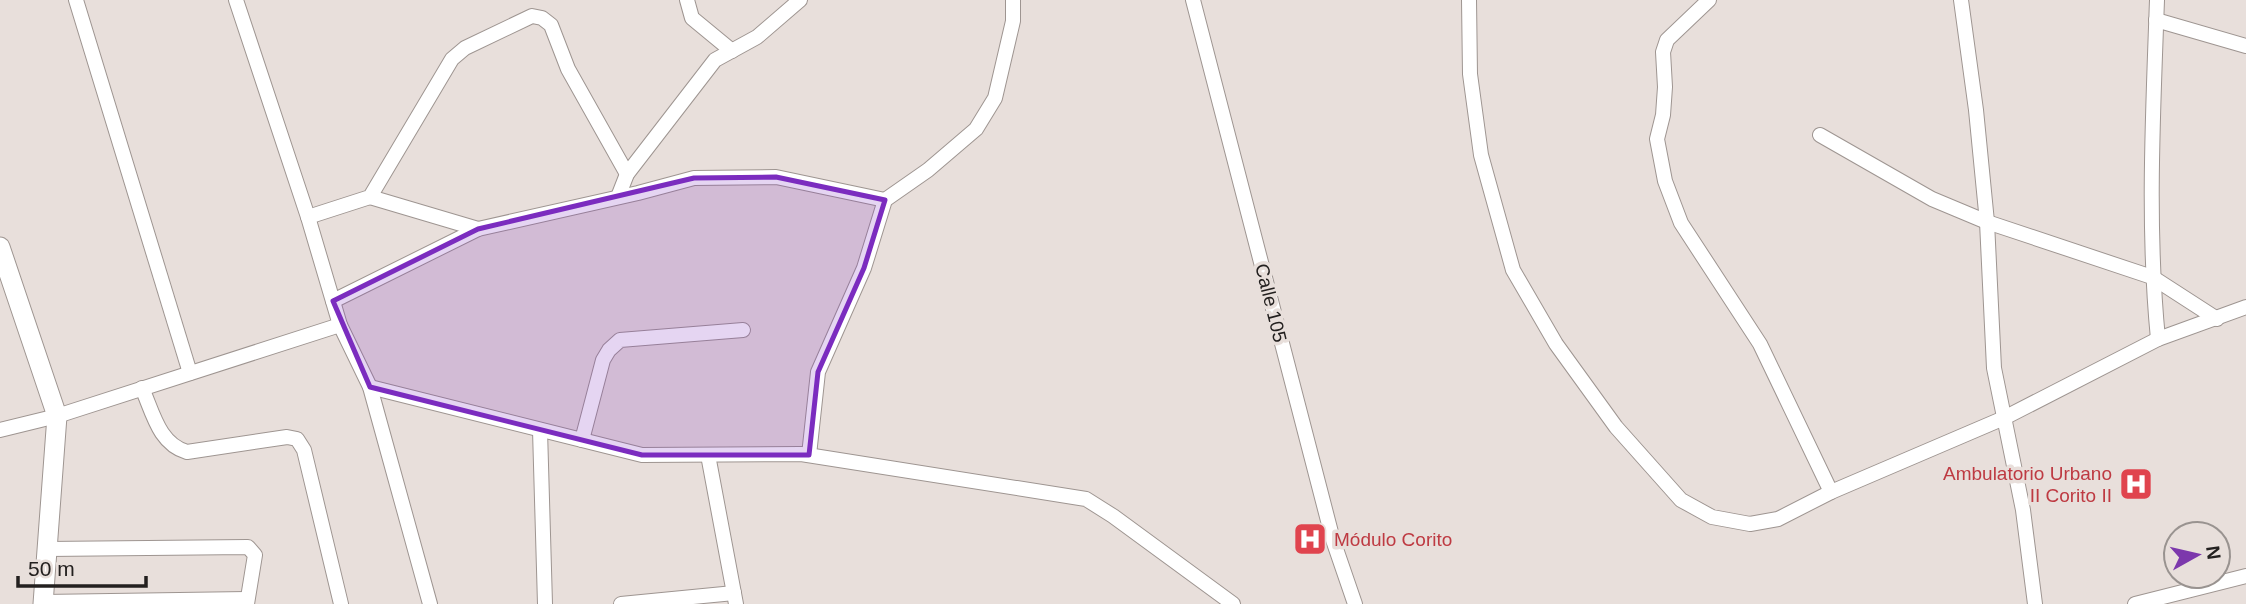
<svg xmlns="http://www.w3.org/2000/svg" width="2246" height="604" viewBox="0 0 2246 604" font-family="Arial,sans-serif">
<rect width="100%" height="100%" fill="#e8dfdb"/>
<g fill="none" stroke-linecap="round" stroke-linejoin="round">
<defs>
<g id="street">
<path d="M76,0L190,373"/>
<path d="M236,0L308,217L340,325L370,387L430,604"/>
<path d="M687,0L692,18L732,51"/>
<path d="M1193,0L1333,540L1355,604"/>
<path d="M1469,0L1470,74L1481,155L1513,270L1556,344L1616,427L1681,500L1712,517L1750,524L1778,519L1831,492L2004,418L2158,339L2246,307"/>
<path d="M1709,0L1667,40L1663,52L1665,87L1663,115L1657,139L1665,181L1681,223L1760,344L1831,492"/>
<path d="M1961,0L1976,110L1987,222L1994,368L2023,510L2035,604"/>
<path d="M2157,0C2153,113 2147,227 2158,339"/>
<path d="M2156,20L2246,46"/>
<path d="M1820,135L1932,199L1987,222L2152,277L2217,319"/>
<path d="M370,197L478,229"/>
<path d="M618,197L627,174L715,60L757,37L800,0"/>
<path d="M308,217L370,197L452,59L465,48L532,16L542,18L551,25L568,69L627,174"/>
<path d="M333,301L478,229L638,193L694,178L776,177L885,200"/>
<path d="M370,387L642,455L801,454L1086,499L1113,516L1233,604"/>
<path d="M142,388C153,413 159,444 187,452L287,437L297,439L304,450L341,604"/>
<path d="M0,430L57,416L340,325"/>
<path d="M540,430L545,604"/>
<path d="M582,440L603,360L609,350L620,340L743,330"/>
<path d="M708,455L736,604"/>
<path d="M809,455L818,372L864,268L885,200L928,170L976,129L995,98L1013,21V0"/>
<path d="M47,549L248,547L255,555L247,604"/>
<path d="M43,602L247,599"/>
<path d="M621,604L734,593"/>
<path d="M2135,604L2246,576"/>
</g>
<path id="secondary" d="M0,247L57,416L43,604"/>
</defs>
<use href="#street" stroke="#9e9591" stroke-width="16"/>
<use href="#secondary" stroke="#9e9591" stroke-width="21"/>
<use href="#street" stroke="#fff" stroke-width="14"/>
<use href="#secondary" stroke="#fff" stroke-width="19"/>
</g>
<path fill="#7b2cbf" fill-opacity="0.2" stroke="#7b2cbf" stroke-width="5" stroke-linejoin="round" d="M776,177L885,200L864,268L818,372L809,455H642L370,387L333,301L478,229L694,178Z"/>
<defs>
<symbol id="hospital-square" viewBox="-11 -11 22 22"><rect x="-9" y="-9" width="18" height="18" rx="4" fill="#e0444e" stroke="#e8dfdb"/><path d="M-5-5h3v3.5h4V-5h3V5h-3V1.5h-4V5h-3Z" fill="#fff"/></symbol>
</defs>
<g fill-rule="evenodd">
<use href="#hospital-square" x="2117" y="465" width="38" height="38"/>
<use href="#hospital-square" x="1291" y="520" width="38" height="38"/>
</g>
<g text-anchor="middle" dominant-baseline="central" stroke-width="7" stroke-linejoin="round" paint-order="stroke">
<g font-size="19" fill="#23201f" stroke="#e8dfdb">
<text transform="translate(1271 303) rotate(76)">Calle 105</text>
</g>
<g font-size="19" fill="#be3a42" stroke="#e8dfdb" text-anchor="end">
<text x="2112" y="473">Ambulatorio Urbano<tspan x="2112" dy="22">II Corito II</tspan></text>
<text x="1334" y="539" text-anchor="start">Módulo Corito</text>
</g>
</g>
<g transform="translate(2197 555) rotate(82)"><circle r="33" fill="#e8dfdb" stroke="#999390" stroke-width="2"/>
<path d="M0-5L12 26L0 18L-12 26Z" fill="#7c38ac"/>
<text y="-10" font-size="19" font-weight="bold" text-anchor="middle" fill="#23201f">N</text>
</g>
<path d="M18 576v10h128v-10" fill="none" stroke="#23201f" stroke-width="3.5"/>
<text x="28" y="576" font-size="21" fill="#23201f" stroke="#e8dfdb" stroke-width="5" paint-order="stroke">50 m</text>
</svg>
